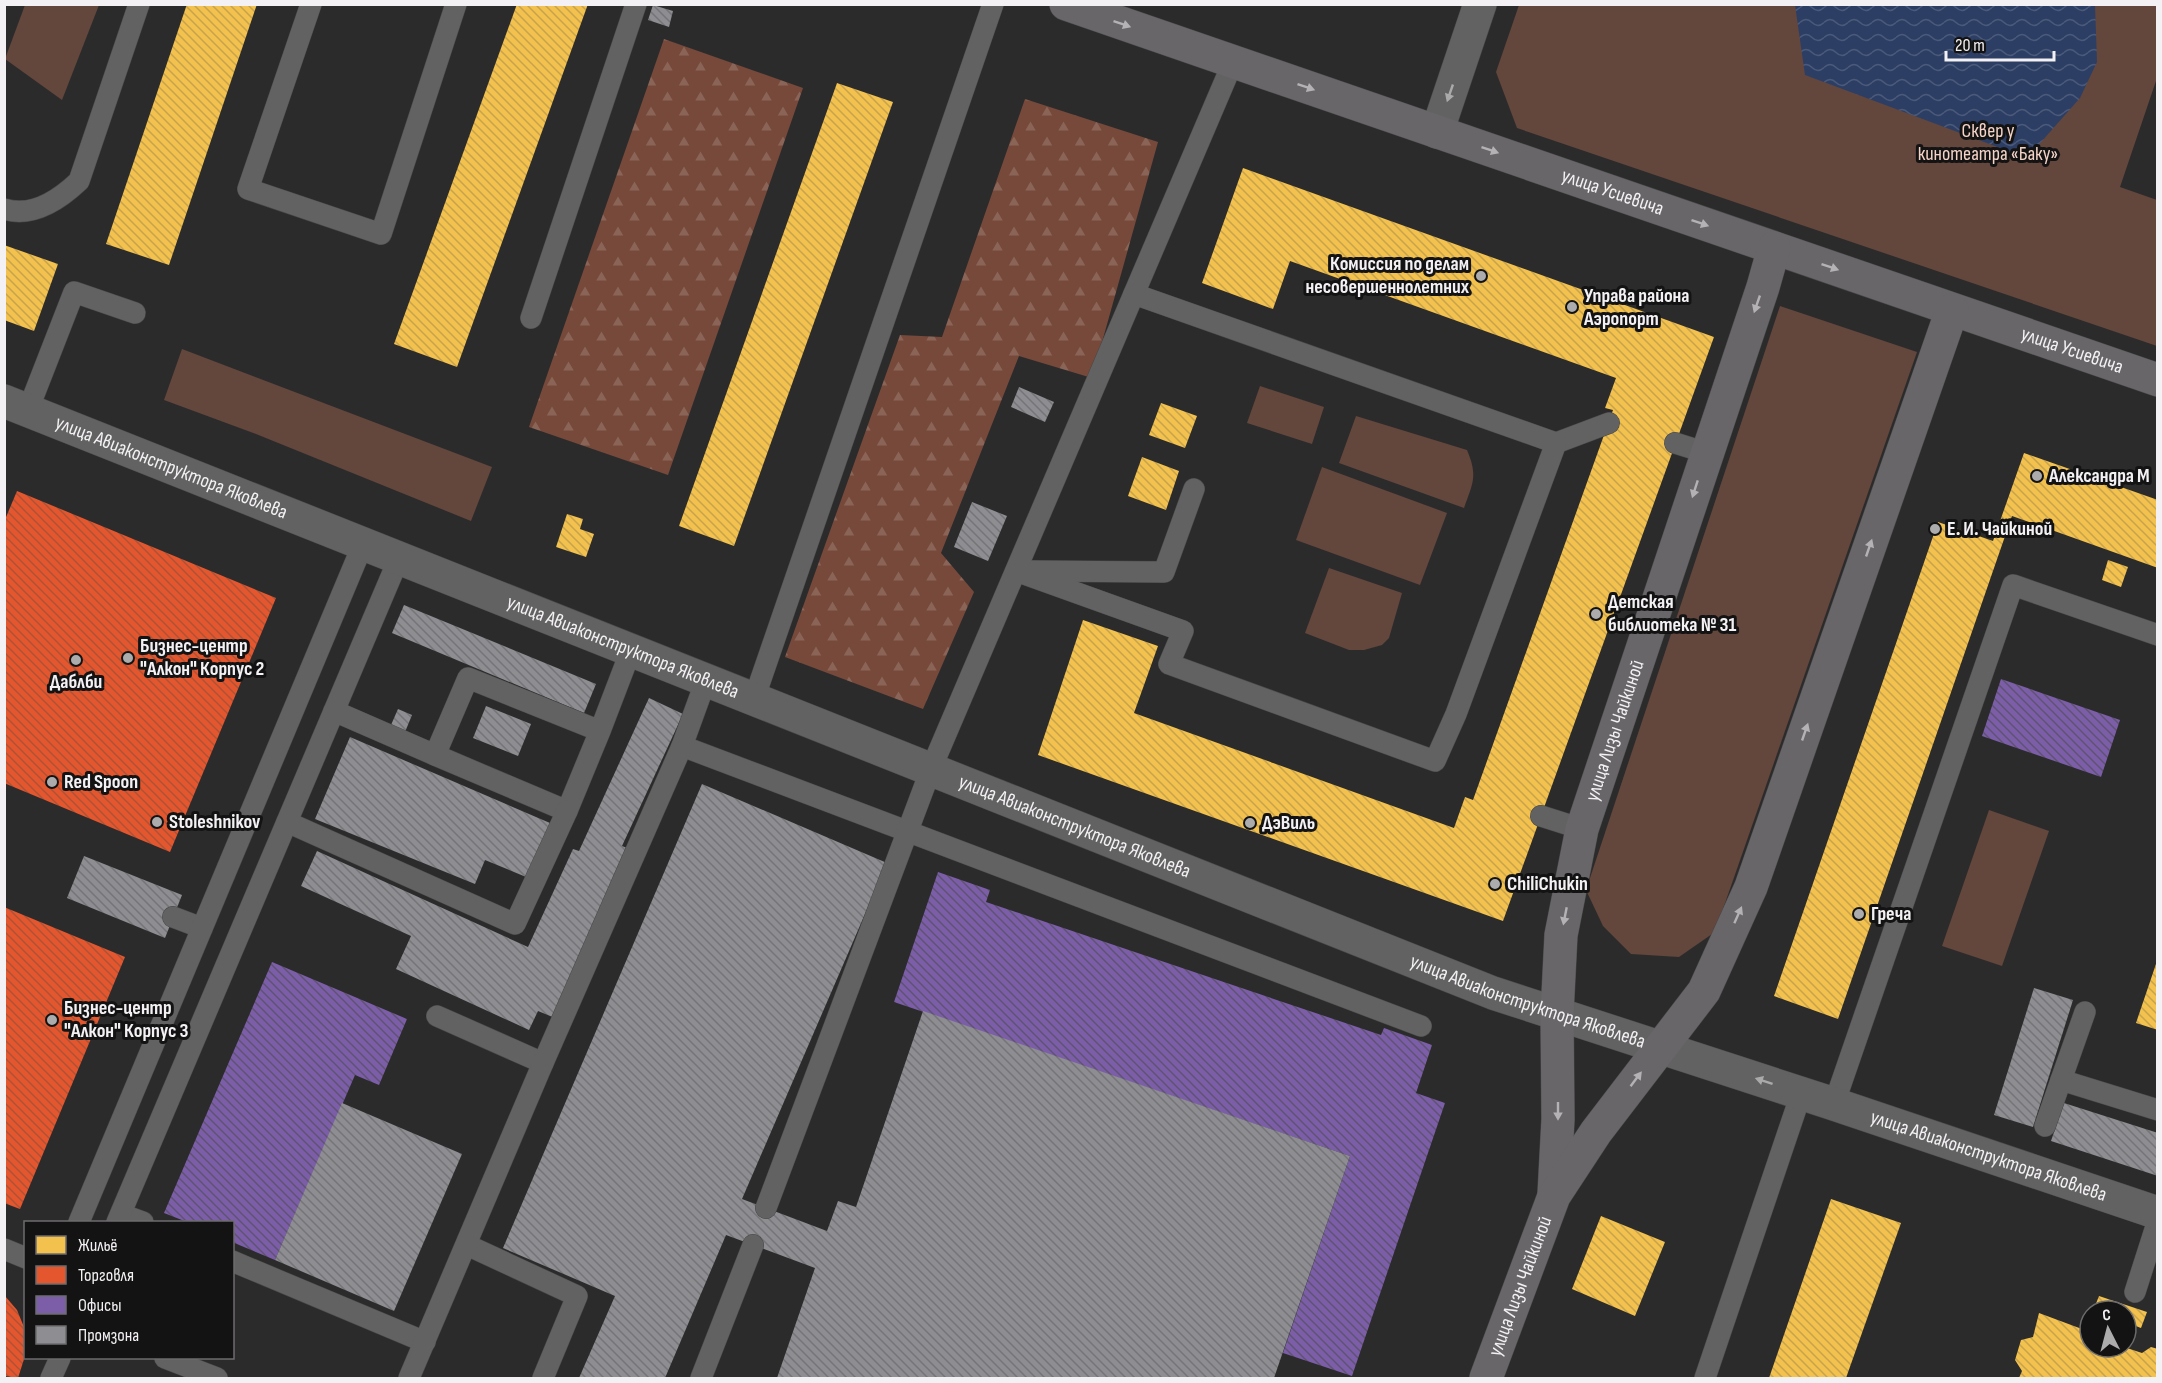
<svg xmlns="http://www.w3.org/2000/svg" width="2162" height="1383" viewBox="0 0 2162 1383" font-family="'Sofia Sans Condensed',sans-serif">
<defs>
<pattern id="forest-firs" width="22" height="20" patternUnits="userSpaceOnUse" patternTransform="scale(1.5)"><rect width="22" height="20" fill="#76493a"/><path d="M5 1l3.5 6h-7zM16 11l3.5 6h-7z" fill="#8a6457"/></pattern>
<pattern id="water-waves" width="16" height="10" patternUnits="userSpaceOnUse" patternTransform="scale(1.5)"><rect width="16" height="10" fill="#2c3e64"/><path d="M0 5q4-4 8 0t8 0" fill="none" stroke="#4b5a7b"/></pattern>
<pattern id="homes-back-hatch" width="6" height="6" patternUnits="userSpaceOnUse" patternTransform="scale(1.5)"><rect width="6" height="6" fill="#f2c14e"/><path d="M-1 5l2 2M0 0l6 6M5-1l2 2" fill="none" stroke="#c8a34d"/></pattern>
<pattern id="shops-back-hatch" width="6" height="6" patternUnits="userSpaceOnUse" patternTransform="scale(1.5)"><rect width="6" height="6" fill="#e4572e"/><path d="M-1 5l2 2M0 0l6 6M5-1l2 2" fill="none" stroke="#ae5237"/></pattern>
<pattern id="offices-back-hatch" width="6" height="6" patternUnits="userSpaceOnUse" patternTransform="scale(1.5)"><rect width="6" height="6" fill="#7b5ea7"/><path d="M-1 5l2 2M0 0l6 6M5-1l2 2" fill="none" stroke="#605273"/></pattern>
<pattern id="industry-back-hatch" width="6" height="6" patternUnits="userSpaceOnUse" patternTransform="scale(1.5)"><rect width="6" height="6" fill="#8d8d92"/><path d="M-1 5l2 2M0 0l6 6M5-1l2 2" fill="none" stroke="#757578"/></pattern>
</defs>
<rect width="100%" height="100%" fill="#2c2b2c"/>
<g fill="url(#forest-firs)">
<path d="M664,39L803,88L668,475L529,427Z"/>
<path d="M1025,99L1158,142L1092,378L1019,356L941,553L974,592L923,709L785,657L900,335L942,337Z"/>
</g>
<g fill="#63463c">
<path d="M25,5H99L62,100L5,59Z"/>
<path d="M1519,5H2157V78L2120,187L2157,200V346L1517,128L1496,72Z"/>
<path d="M1780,306L1917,352L1715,932L1679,957L1631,954L1603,926L1586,890Z"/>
<path d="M182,349L492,467L471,521L256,434L164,400Z"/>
<path d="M1260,386L1324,407L1312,444L1247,423Z"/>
<path d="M1356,416L1467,450C1478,476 1473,483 1464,508L1339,463Z"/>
<path d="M1322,467L1447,513L1420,585L1296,540Z"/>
<path d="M1329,568L1402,593L1389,638L1382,645L1364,650H1349L1305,633Z"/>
<path d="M1989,810L2049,831L2002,966L1942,946Z"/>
</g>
<path fill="url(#water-waves)" d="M1795,5H2095L2097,62L2080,98L2027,158L1805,75Z"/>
<g fill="url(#homes-back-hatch)">
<path d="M187,4H257L169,265L106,244Z"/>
<path d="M517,4H588L457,367L394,344Z"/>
<path d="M837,83L893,102L734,546L679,526Z"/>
<path d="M1243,168L1714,337L1503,921L1038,755L1083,620L1158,646L1134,713L1454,828L1465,797L1473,800L1613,410L1605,408L1616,378L1290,261L1273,309L1202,283Z"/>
<path d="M4,245L58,264L34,331L4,320Z"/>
<path d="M1161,403L1197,416L1185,448L1149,435Z"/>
<path d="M2024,453L2158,500V568L2012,516L1838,1019L1774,996L1938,522L1993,541Z"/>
<path d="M1142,457L1179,471L1166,510L1128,496Z"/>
<path d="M567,514L583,519L580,529L594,534L586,557L556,547Z"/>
<path d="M2108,560L2128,567L2121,587L2102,580Z"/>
<path d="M2157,961L2158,962V1030L2136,1023Z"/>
<path d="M1831,1199L1901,1223L1846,1378H1769Z"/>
<path d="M1601,1216L1665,1242L1635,1316L1572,1289Z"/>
<path d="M2099,1296L2147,1312L2141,1328L2133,1325L2127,1348L2142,1353L2151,1347L2158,1349V1378H2019L2022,1371L2015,1360L2021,1340L2033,1337L2039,1313L2090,1332V1347H2126V1311H2093Z"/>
</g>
<g fill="url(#shops-back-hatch)">
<path d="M17,491L276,598L170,852L4,783V522Z"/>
<path d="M4,907L125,957L20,1209L4,1203Z"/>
<path d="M5,1296L17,1310L26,1332L25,1356L18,1378L5,1376Z"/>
</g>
<g fill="url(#offices-back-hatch)">
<path d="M2001,679L2120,720L2101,777L1982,736Z"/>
<path d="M938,872L990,890L986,902L1381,1035L1384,1028L1432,1045L1416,1093L1445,1103L1352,1376L1283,1353L1350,1156L894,1002Z"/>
<path d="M272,962L407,1019L379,1085L355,1075L275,1260L232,1242V1222H187L164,1213Z"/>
</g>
<g fill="url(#industry-back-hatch)">
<path d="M653,5L673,11L669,27L648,20Z"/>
<path d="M1019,387L1054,402L1045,422L1011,407Z"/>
<path d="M972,502L1007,516L988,561L954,547Z"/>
<path d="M404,605L596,684L584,713L392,633Z"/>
<path d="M649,698L683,714L622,846L632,850L555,1018L538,1011L529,1030L396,969L411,936L301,886L317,851L528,947L573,849L579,851Z"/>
<path d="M486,706L531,724L518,756L473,738Z"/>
<path d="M398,709L412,715L405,732L391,725Z"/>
<path d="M350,737L550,823L526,877L485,860L475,884L315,819Z"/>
<path d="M702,784L887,863L742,1199L827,1231L838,1201L856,1207L923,1011L1350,1156L1274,1378H777L815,1268L726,1235L665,1378H579L615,1296L503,1248Z"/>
<path d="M84,856L182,895L165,938L67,898Z"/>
<path d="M2034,988L2073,1000L2033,1127L1994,1115Z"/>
<path d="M342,1103L462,1154L394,1311L275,1260Z"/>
<path d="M2064,1103L2158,1133V1176L2051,1141Z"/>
</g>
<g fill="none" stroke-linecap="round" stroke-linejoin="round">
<defs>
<g id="lane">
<path d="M311,4L248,189L381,234L456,4"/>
<path d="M4,209C32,218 60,199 79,181L139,4"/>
<path d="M531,318L636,4"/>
<path d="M28,410L74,292L135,313"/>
<path d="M1556,443L1609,423"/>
<path d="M1675,443L1707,453"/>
<path d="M1016,571L1183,631L1169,664L1435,761L1456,714L1556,443L1134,294"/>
<path d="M1031,571L1164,572L1194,489"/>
<path d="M754,699L993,4"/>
<path d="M334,711L435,755"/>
<path d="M600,731L567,811L435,755L468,678L600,731L631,650"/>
<path d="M682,746L1421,1026"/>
<path d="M1541,816L1582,829"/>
<path d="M287,822L515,924L567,811"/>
<path d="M173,917L202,928"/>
<path d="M2085,1012L2061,1080L2158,1110"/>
<path d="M437,1016L543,1063"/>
<path d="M1834,1104L2013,585L2158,635"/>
<path d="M2045,1126L2061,1080"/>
<path d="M766,1208L931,769L1233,62"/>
<path d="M121,1214L143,1222"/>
<path d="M79,1222L363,544"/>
<path d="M117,1222L399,558"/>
<path d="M467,1245L577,1296L543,1378"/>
<path d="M4,1249L26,1258"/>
<path d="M232,1261L425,1342"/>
<path d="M2135,1292L2158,1220"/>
<path d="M165,1358L217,1378"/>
<path d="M51,1378L60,1358"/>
<path d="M409,1378L543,1063L682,746L706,680"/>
<path d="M701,1378L753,1245"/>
<path d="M1705,1378L1801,1094"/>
</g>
<g id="street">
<path d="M1437,132L1480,4"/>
<path id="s1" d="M4,401L1493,993L1834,1104L2158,1213"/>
</g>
<g id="secondary">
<path id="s2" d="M1066,4L2158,380"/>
<path id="s3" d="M1554,1194L1558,1119L1557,1014L1561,935L1582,829L1763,287L1774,248"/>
<path id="s4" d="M1486,1378L1554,1196L1596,1132L1704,991L1751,887L1952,310"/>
</g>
</defs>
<use href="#lane" stroke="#494849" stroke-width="22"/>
<use href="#street" stroke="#494849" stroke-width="34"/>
<use href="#secondary" stroke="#494849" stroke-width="34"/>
<use href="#lane" stroke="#636263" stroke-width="21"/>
<use href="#street" stroke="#636263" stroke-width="33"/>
<use href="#secondary" stroke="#686669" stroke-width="33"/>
</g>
<defs><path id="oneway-solid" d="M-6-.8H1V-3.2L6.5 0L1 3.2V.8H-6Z" transform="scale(1.5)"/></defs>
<g fill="#b4b2b5">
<use href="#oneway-solid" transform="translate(1122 24) rotate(19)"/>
<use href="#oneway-solid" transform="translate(1306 87) rotate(19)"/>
<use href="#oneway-solid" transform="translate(1490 150) rotate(19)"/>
<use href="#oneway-solid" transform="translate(1700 223) rotate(19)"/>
<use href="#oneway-solid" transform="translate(1830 267) rotate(19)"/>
<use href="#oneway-solid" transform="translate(1757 304) rotate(109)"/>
<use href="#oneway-solid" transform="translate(1695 489) rotate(108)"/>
<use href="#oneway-solid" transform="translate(1869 548) rotate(-71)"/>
<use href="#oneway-solid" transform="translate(1805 732) rotate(-71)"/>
<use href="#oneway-solid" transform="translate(1738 915) rotate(-66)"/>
<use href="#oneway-solid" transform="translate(1565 916) rotate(101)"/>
<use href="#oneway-solid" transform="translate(1636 1079) rotate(-53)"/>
<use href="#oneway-solid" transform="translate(1558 1111) rotate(90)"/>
</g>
<g fill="#abaaab">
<use href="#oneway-solid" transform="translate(1450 93) rotate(109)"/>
<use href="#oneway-solid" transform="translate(1764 1081) rotate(-162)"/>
</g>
<g fill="#adacad" stroke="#141314" stroke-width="2">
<circle cx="1481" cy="276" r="6"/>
<circle cx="1572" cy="307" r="6"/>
<circle cx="2037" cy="476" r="6"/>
<circle cx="1935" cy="529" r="6"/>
<circle cx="1596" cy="614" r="6"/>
<circle cx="128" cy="658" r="6"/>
<circle cx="76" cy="660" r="6"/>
<circle cx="52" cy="782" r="6"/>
<circle cx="157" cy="822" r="6"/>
<circle cx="1250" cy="823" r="6"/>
<circle cx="1495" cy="884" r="6"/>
<circle cx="1859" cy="914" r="6"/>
<circle cx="52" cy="1020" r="6"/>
</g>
<g text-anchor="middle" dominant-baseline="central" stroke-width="6" stroke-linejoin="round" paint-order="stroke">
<g font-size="20" fill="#f6d3c7" stroke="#141314">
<text x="1988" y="131">Сквер у<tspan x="1988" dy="23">кинотеатра «Баку»</tspan></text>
</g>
<g font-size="20" fill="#f3f1f3" stroke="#141314">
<text stroke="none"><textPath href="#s2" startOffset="578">улица Усиевича</textPath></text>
<text stroke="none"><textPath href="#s2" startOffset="1064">улица Усиевича</textPath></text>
<text stroke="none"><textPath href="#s1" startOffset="180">улица Авиаконструктора Яковлева</textPath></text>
<text stroke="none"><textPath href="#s1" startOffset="666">улица Авиаконструктора Яковлева</textPath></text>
<text stroke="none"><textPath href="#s3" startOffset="471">улица Лизы Чайкиной</textPath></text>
<text stroke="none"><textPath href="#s1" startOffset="1152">улица Авиаконструктора Яковлева</textPath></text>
<text stroke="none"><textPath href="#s1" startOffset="1638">улица Авиаконструктора Яковлева</textPath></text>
<text stroke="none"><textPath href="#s1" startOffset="2124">улица Авиаконструктора Яковлева</textPath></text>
<text stroke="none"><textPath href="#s4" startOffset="98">улица Лизы Чайкиной</textPath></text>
</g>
<g font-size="20" font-weight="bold" fill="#f3f1f3" stroke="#141314" text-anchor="start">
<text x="1469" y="264" text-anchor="end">Комиссия по делам<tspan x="1469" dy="23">несовершеннолетних</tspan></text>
<text x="1584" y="296">Управа района<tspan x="1584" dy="23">Аэропорт</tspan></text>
<text x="2049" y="476">Александра М</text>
<text x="1947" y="529">Е. И. Чайкиной</text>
<text x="1608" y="602">Детская<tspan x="1608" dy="23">библиотека № 31</tspan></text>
<text x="140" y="646">Бизнес-центр<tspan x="140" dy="23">"Алкон" Корпус 2</tspan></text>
<text x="76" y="682" text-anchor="middle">Даблби</text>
<text x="64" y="782">Red Spoon</text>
<text x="169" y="822">Stoleshnikov</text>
<text x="1262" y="823">ДэВиль</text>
<text x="1507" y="884">ChiliChukin</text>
<text x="1871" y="914">Греча</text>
<text x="64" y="1008">Бизнес-центр<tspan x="64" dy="23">"Алкон" Корпус 3</tspan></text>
</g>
</g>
<rect width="2162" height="1383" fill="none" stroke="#f3f1f3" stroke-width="12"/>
<rect x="24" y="1221" width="210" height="138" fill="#141314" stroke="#6d6c6d" stroke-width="1.5"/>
<rect x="36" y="1236" width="30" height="18" fill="#f2c14e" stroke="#6d6c6d" stroke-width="1.5"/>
<text x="78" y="1251" font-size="18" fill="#f3f1f3">Жильё</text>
<rect x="36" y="1266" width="30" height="18" fill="#e4572e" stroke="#6d6c6d" stroke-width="1.5"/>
<text x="78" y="1281" font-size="18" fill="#f3f1f3">Торговля</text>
<rect x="36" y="1296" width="30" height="18" fill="#7b5ea7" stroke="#6d6c6d" stroke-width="1.5"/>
<text x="78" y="1311" font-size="18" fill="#f3f1f3">Офисы</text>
<rect x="36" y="1326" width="30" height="18" fill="#8d8d92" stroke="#6d6c6d" stroke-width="1.5"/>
<text x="78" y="1341" font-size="18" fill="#f3f1f3">Промзона</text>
<g transform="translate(2108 1329) rotate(354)"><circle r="28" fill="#141314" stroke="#6d6c6d" stroke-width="1.5"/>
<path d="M0-4.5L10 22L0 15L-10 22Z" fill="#adacad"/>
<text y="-9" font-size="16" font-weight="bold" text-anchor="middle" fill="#f3f1f3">С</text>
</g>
<path d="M1946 51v9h108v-9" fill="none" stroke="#f3f1f3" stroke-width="3"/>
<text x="1955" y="51" font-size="18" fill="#f3f1f3" stroke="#141314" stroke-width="4.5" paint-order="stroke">20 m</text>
</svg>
